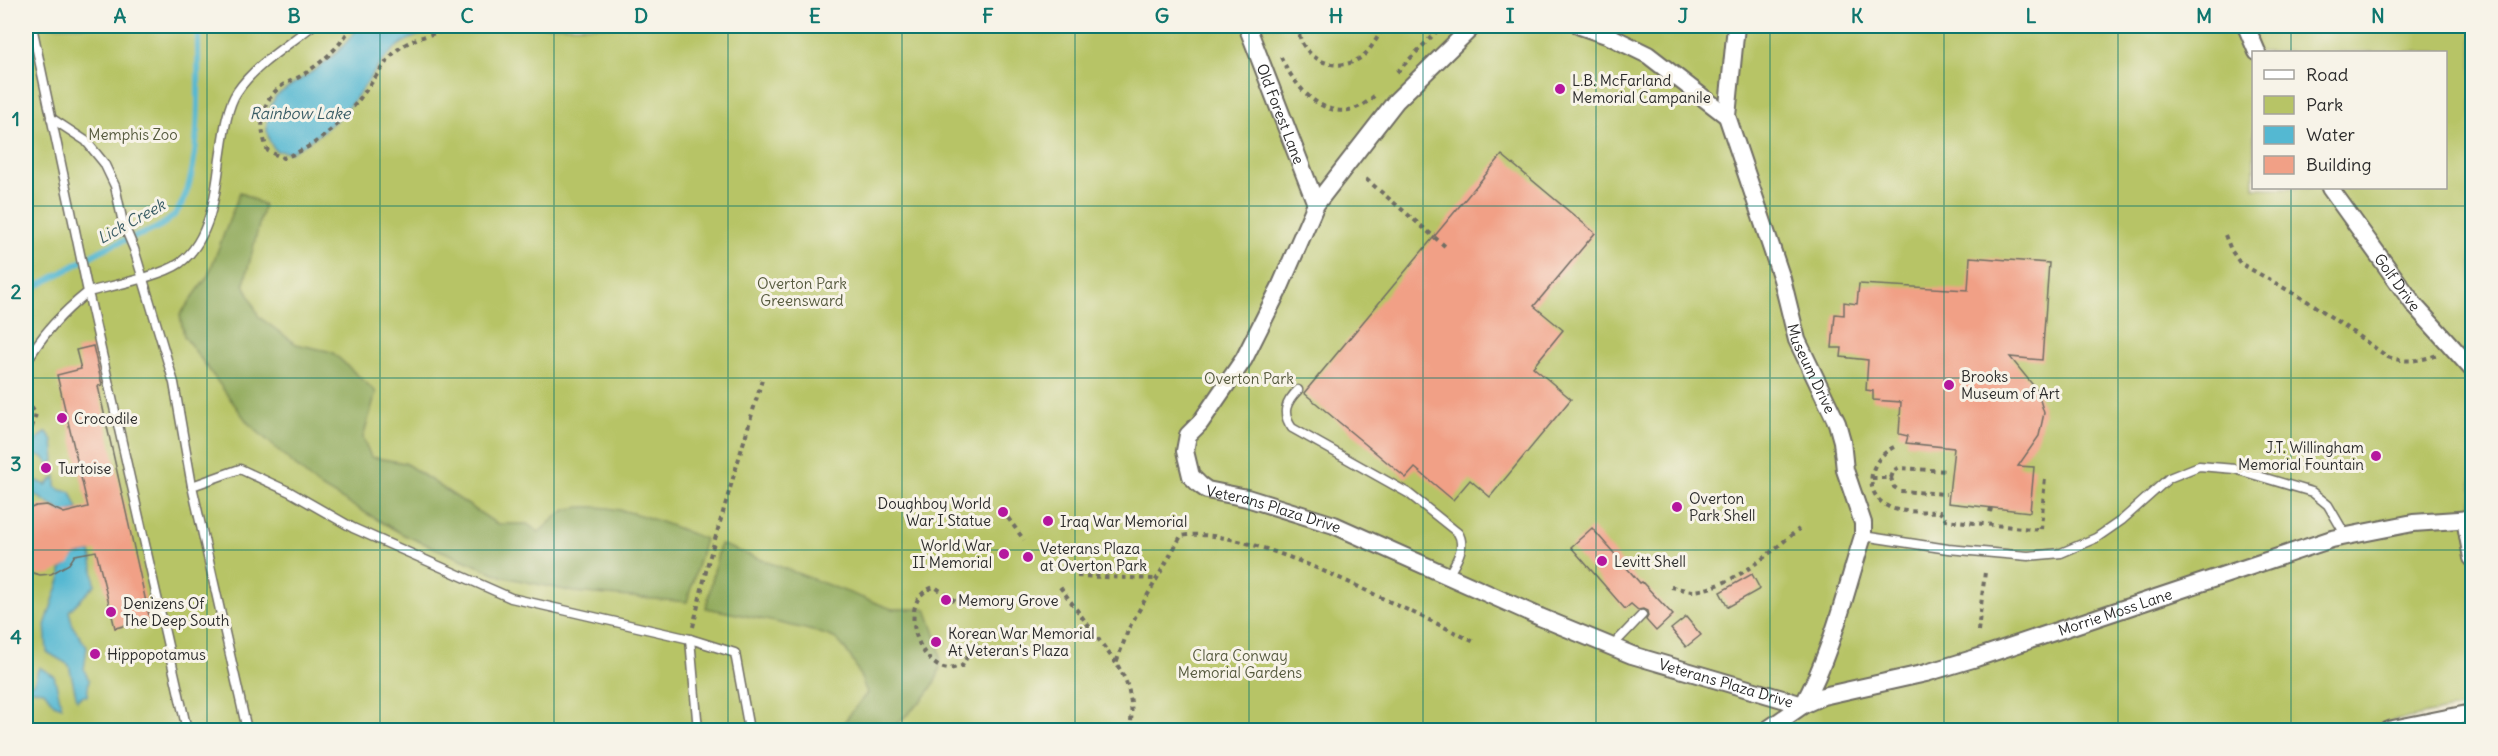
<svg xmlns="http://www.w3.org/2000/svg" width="2498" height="756" viewBox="0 0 2498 756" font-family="Delius,sans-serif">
<rect width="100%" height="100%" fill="#f7f3e8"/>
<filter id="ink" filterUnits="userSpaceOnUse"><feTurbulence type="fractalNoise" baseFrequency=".0167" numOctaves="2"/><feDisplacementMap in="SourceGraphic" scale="12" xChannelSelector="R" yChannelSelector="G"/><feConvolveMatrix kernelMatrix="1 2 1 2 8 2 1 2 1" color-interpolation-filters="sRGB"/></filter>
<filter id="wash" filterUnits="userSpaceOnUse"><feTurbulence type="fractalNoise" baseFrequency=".008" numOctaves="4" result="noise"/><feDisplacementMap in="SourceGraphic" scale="24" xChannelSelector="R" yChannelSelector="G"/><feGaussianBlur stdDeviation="1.35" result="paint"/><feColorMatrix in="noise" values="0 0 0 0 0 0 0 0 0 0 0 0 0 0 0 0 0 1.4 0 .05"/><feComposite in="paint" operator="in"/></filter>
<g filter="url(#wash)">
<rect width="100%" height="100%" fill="#ede7cd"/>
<path fill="#b7c466" stroke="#717848" stroke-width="1.5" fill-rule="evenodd" d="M26,26H2472V705L2351,730H26ZM2254,52H2446V188H2254Z"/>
<g fill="#91aa5b" stroke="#5e6a43" stroke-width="1.5">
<path d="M240,192L264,205L244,284L259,317L296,344L332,352L376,392L363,438L371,457L405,463L497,524H527L539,532C547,526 559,511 569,509C610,499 667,524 705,539L687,602L574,592L504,577L404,535L317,485L248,423L184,336L180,315L208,276Z"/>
<path d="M720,544L892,609H926C931,623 938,639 940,654C945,687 910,711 890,730H806L844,722L867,693C860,675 852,654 837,640C828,631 726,612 706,608Z"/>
</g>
<g fill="#54b8d2" stroke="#40727e" stroke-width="1.5">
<path d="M359,26H455C437,30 414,34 398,46C380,60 369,81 355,99C338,121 315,139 291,152L276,151C262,136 266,112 276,96C311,71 333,64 359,26Z"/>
<path d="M47,432L53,441L55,461L49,464L42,456H33L28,471L29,477L46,485L56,476V486L61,490L71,492L78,509L64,513L26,489C26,465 24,446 47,432Z"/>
<path d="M91,552L95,585L69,611L73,627L87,647L84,670L89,680L87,696H82L77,700L69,665L47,652L45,625L61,577V570L75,555Z"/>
<path d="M39,667L54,676L62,707L54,704L44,691L26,689V686L34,683Z"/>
</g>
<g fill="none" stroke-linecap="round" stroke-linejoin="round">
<path stroke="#54b8d2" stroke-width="6" d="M26,291C54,279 78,262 106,248C127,237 159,233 175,214C205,177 197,73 198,26"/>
</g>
<g id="blocks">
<g fill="#f1a086">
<path d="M1502,155L1595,233L1534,306L1563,330L1533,367L1571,399L1490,497L1470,480L1453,500L1415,468L1406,478L1304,393Z"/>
<path d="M1970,257L2049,263L2042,360L2010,357L2037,390L2044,413L2039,436L2018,466L2034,467L2030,512L1948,503L1954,448L1906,443L1908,436L1899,434L1901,402L1873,400V391L1866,390L1868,360L1841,357L1842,348H1832L1835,314L1844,315V302L1857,304L1859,284L1968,290Z"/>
<path d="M93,346L102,385L98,386L150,620L115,628L96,551L75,555L69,564L51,574L40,575L26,571V510L36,506L47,505L64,513L88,507L57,375L81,369L76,350Z"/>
<path d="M1592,528L1640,583L1642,582L1673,615L1656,631L1646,620L1648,616L1647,611L1643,609L1638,610L1631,604L1625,609L1571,547Z"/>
<path d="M1752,574L1760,589L1728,607L1720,592Z"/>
<path d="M1686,617L1701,635L1686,647L1671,629Z"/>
</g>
</g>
</g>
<g filter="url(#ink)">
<use href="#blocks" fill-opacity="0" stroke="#6f6d64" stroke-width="1.5"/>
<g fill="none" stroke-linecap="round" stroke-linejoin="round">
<defs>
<g id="lane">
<path d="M51,118L86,141L104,163L115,186L123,223L134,249L174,383L192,486"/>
<path d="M26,363C42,334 62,313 88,292L32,26"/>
<path d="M1298,390C1286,402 1281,413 1292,428L1408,493L1458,533C1467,547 1455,563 1448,576"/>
<path d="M1863,536L1948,549L2028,556L2061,553L2096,538L2122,520L2169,478L2199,466L2235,469L2312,492L2328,505L2346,536"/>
<path d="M690,639L698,730"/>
<path d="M1613,648L1618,640L1642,615"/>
<path d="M187,730L88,292C111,286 162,276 180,263C210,240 216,194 220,159C223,140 226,108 237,92C254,66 288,45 312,26"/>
<path d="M247,730L192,486L240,469L290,492L353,528L511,598L690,639L735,653L749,730"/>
</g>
<g id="street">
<path id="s1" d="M1247,26L1316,204"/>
<path id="s2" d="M1473,26L1396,101L1316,204L1280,287L1244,359L1200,423L1188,435L1185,451L1191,476L1200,485L1207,490L1247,498L1334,525L1540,617L1632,655L1803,705"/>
<path d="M1580,26L1609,36L1648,55L1727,116"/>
<path id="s3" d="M1736,26L1727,116L1782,279L1797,340L1837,423L1842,441L1845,470L1863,523V536C1845,593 1832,652 1803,705"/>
<path d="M2246,26L2257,52"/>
<path id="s4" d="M2330,188L2415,306L2472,369"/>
<path d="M2465,519L2472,558"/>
<path id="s5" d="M1767,730L1803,705L1823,696L1926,673L1976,658L2332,539L2413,523L2472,519"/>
<path d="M2388,730L2472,713"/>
</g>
</defs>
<use href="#lane" stroke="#6f6d64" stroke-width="11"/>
<use href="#street" stroke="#6f6d64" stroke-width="20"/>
<g stroke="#6f6d64" stroke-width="4" stroke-dasharray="4.5 4.5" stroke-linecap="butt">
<path d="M351,26C341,47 319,65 299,77C292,81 284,83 279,88C259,104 259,130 268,151L283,158C320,146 345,119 367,89C376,77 384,63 395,52C412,35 450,30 473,26"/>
<path d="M1296,26C1298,31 1300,38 1302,43C1317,69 1351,72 1369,50C1375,42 1380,33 1385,26"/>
<path d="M1281,57C1299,96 1338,134 1377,93"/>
<path d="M1397,72L1442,26"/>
<path d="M1366,179L1446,247"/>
<path d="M2225,235L2231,250L2240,263L2314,305L2388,357C2406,363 2420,361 2437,355"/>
<path d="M26,400L36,414L32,427L26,430"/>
<path d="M1894,447C1869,459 1861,493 1889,507C1899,513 1927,511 1940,512L1946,520L2041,530L2045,476"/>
<path d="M1872,478H1891L1894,487L1900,491L1946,494"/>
<path d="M1891,478L1894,470L1899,468L1947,471"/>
<path d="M26,503L32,508"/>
<path d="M1990,512L1991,508"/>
<path d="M1008,518L1024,540"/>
<path d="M1077,576L1156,579"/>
<path d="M1060,587L1116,663"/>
<path d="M1671,587C1678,588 1687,591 1694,591C1735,586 1769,553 1799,529"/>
<path d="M955,601L935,587C896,596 916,666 948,669C952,669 958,666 962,666L975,643L988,634"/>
<path d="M693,627L708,563L762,380"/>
<path d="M1978,631L1985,572"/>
<path d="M1130,730C1134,705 1130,684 1116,663L1129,628L1181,536C1232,526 1339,577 1386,600C1416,614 1445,627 1474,642"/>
</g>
<use href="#lane" stroke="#fff" stroke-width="8"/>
<use href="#street" stroke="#fff" stroke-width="16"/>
</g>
</g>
<path fill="none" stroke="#0f766e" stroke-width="1.5" stroke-opacity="0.55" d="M207,26V730M380,26V730M554,26V730M728,26V730M902,26V730M1075,26V730M1249,26V730M1423,26V730M1596,26V730M1770,26V730M1944,26V730M2118,26V730M2291,26V52M2291,188V730M26,206H2472M26,378H2472M26,550H2472"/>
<g fill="#b5179e" stroke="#f7f3e8" stroke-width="2">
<circle cx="1560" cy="89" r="6"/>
<circle cx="1949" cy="385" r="6"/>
<circle cx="62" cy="418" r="6"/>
<circle cx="2376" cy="456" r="6"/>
<circle cx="46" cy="468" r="6"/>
<circle cx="1677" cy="507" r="6"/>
<circle cx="1003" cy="512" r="6"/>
<circle cx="1048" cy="521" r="6"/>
<circle cx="1004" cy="554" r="6"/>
<circle cx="1028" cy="557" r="6"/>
<circle cx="1602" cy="561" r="6"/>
<circle cx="946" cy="600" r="6"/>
<circle cx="111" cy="612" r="6"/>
<circle cx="936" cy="642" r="6"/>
<circle cx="95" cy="654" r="6"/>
</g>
<g text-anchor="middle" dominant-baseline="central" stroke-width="6" stroke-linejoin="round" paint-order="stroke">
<g font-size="15" fill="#2b2b2b" stroke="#f7f3e8" text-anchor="start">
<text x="1572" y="80">L.B. McFarland<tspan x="1572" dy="17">Memorial Campanile</tspan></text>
<text x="1961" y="376">Brooks<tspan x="1961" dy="17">Museum of Art</tspan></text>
<text x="74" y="418">Crocodile</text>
<text x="2364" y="447" text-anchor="end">J.T. Willingham<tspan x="2364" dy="17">Memorial Fountain</tspan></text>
<text x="58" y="468">Turtoise</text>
<text x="1689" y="498">Overton<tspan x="1689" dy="17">Park Shell</tspan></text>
<text x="991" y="503" text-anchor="end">Doughboy World<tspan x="991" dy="17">War I Statue</tspan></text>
<text x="1060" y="521">Iraq War Memorial</text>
<text x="992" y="545" text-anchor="end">World War<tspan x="992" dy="17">II Memorial</tspan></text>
<text x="1040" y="548">Veterans Plaza<tspan x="1040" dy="17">at Overton Park</tspan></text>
<text x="1614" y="561">Levitt Shell</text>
<text x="958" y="600">Memory Grove</text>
<text x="123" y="603">Denizens Of<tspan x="123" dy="17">The Deep South</tspan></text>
<text x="948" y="633">Korean War Memorial<tspan x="948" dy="17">At Veteran's Plaza</tspan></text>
<text x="107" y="654">Hippopotamus</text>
</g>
<g font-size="15" fill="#2b2b2b" stroke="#f7f3e8">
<text stroke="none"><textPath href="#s1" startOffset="94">Old Forest Lane</textPath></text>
<text stroke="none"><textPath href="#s4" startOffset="116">Golf Drive</textPath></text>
<text stroke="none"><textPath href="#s3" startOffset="357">Museum Drive</textPath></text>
<text stroke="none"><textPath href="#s2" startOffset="636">Veterans Plaza Drive</textPath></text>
<text stroke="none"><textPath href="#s5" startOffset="370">Morrie Moss Lane</textPath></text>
<text stroke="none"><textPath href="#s2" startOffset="1122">Veterans Plaza Drive</textPath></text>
</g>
<g font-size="15" fill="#55593d" stroke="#f7f3e8">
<text x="133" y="134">Memphis Zoo</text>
<text x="802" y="283">Overton Park<tspan x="802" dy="17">Greensward</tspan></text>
<text x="1249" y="378">Overton Park</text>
<text x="1240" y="655">Clara Conway<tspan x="1240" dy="17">Memorial Gardens</tspan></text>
</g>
<g font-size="16" font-style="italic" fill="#395c65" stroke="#f7f3e8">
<text x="300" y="113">Rainbow Lake</text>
<text transform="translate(131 221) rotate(-29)">Lick Creek</text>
</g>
</g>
<rect width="2498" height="756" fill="none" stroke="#f7f3e8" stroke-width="66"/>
<rect x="2252" y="51" width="195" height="138" fill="#f7f3e8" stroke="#a5a39c" stroke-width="1.5"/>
<rect x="2264" y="70" width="30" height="9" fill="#ffffff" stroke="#a5a39c" stroke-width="1.5"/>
<text x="2306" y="81" font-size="18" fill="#2b2b2b">Road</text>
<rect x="2264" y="96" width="30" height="18" fill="#b7c466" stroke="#a5a39c" stroke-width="1.5"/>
<text x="2306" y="111" font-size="18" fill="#2b2b2b">Park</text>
<rect x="2264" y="126" width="30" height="18" fill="#54b8d2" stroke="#a5a39c" stroke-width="1.5"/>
<text x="2306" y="141" font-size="18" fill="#2b2b2b">Water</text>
<rect x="2264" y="156" width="30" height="18" fill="#f1a086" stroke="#a5a39c" stroke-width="1.5"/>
<text x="2306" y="171" font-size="18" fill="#2b2b2b">Building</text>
<rect x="33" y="33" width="2432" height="690" fill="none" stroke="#0f766e" stroke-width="2"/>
<g font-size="20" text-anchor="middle" font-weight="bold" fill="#0f766e">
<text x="120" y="23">A</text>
<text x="294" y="23">B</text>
<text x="467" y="23">C</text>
<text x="641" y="23">D</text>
<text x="815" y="23">E</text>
<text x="988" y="23">F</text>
<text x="1162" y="23">G</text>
<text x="1336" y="23">H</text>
<text x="1510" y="23">I</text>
<text x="1683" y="23">J</text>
<text x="1857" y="23">K</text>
<text x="2031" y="23">L</text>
<text x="2204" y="23">M</text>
<text x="2378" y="23">N</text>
<text x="16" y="126">1</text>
<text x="16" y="299">2</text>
<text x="16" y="471">3</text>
<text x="16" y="644">4</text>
</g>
</svg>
